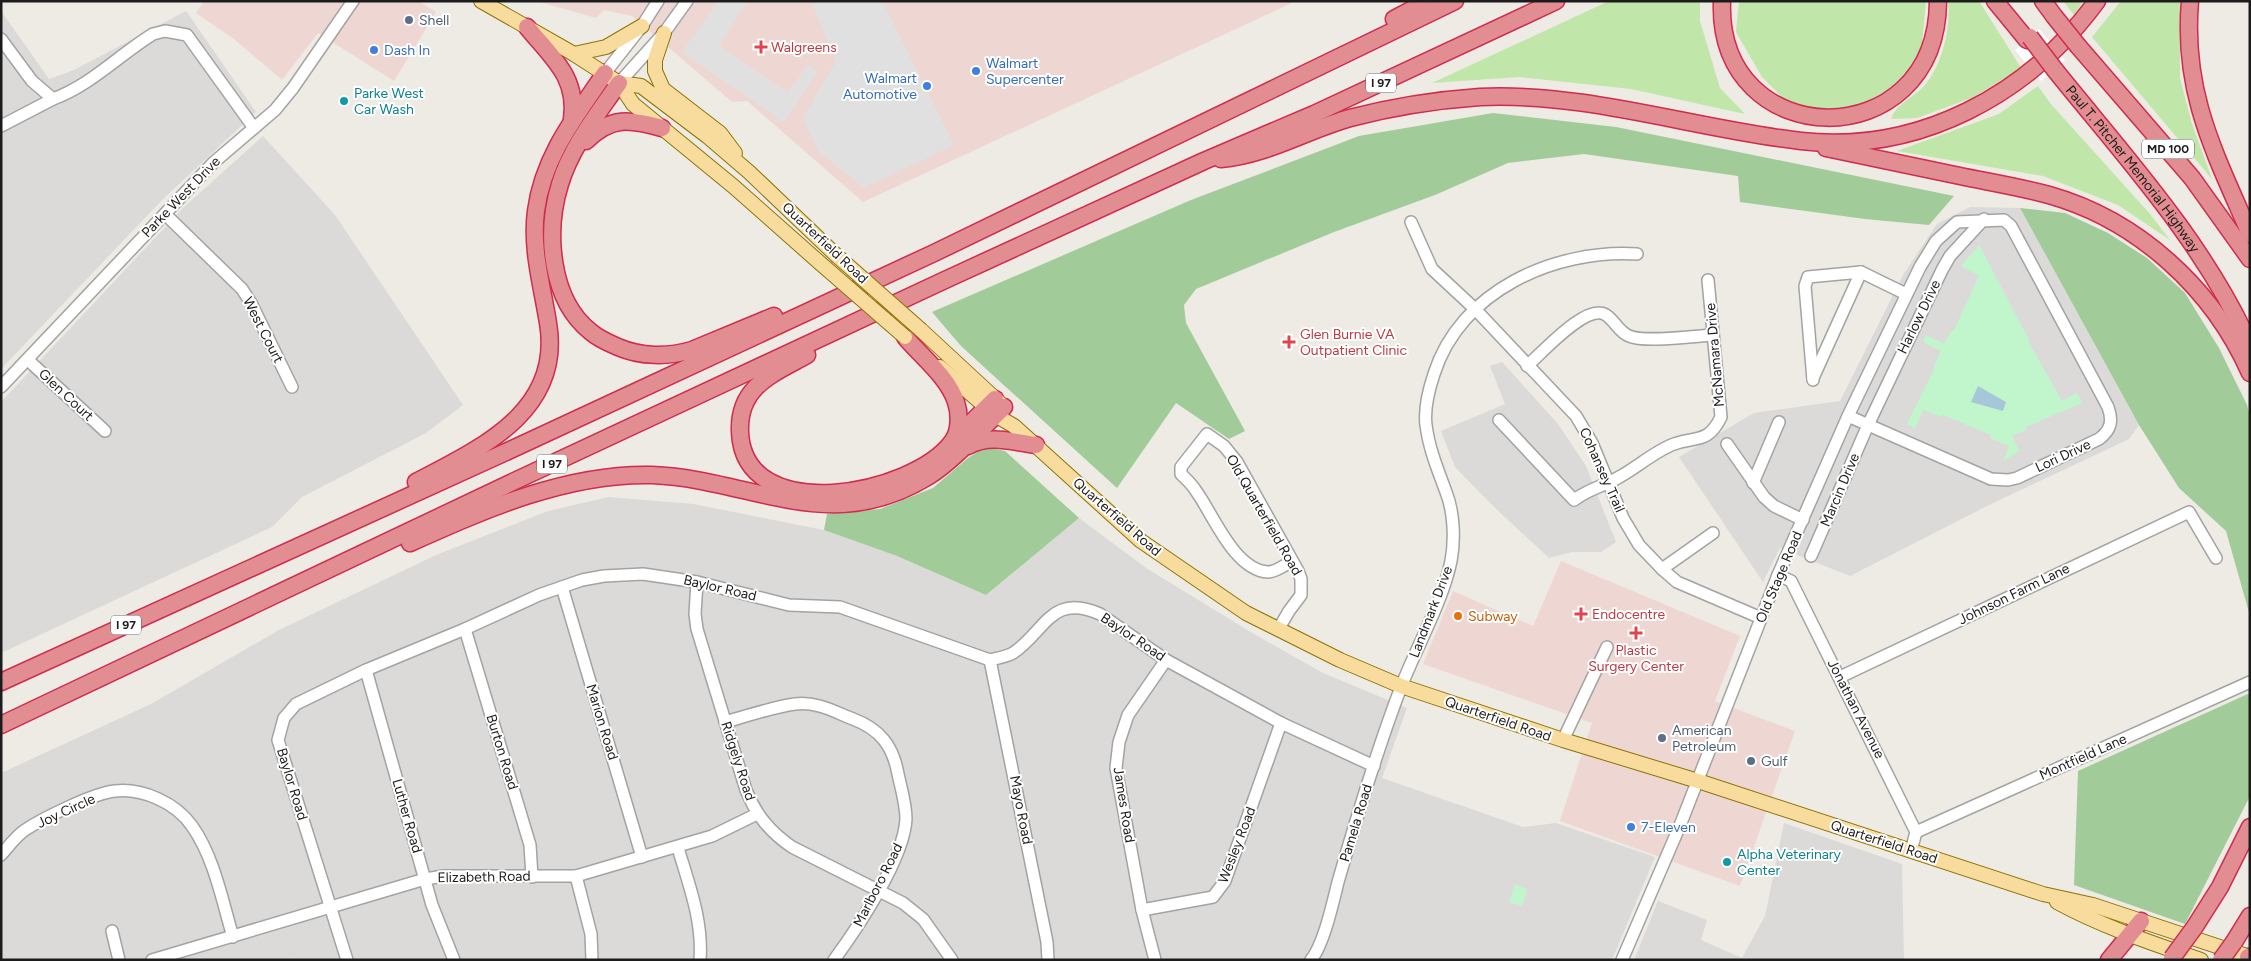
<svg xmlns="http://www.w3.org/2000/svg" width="2251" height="961" viewBox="0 0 2251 961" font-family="Figtree,sans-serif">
<rect width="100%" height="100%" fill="#edebe3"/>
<g fill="#dbdad9">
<path d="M1,11L49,79L74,70L186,11L256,112L162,200L1,369Z"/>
<path d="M263,136L335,215L463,405L426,433L302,497L272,527L1,653V402L183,208Z"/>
<path d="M1970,207L2020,208L2139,425L2129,439L1989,505L1850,576L1780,548L1763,582L1679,457L1754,413L1840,401L1903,275L1937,224Z"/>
<path d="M1502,362L1558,424L1586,466L1616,542L1601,552H1572L1549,558L1493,506L1455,467L1441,431L1505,404L1490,366Z"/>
<path d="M609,497L693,504L824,530L897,556L986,595L1079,518L1146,568L1254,634L1323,673L1407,708L1382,778L1523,827L1556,823L1655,857L1612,960H291L290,958L286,960H1V773L151,704L279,630L436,555L548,511Z"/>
<path d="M1784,823L1902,864L1904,960H1634L1658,901L1707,920L1701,940L1742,958L1765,916Z"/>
</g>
<g fill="#eed7d2">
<path d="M204,1H418L436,12L394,81L318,33L282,80L234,39L196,13Z"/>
<path d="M536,1H1296L863,202L747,101L732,102L632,16L604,10L596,18Z"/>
<path d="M1561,561L1740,636L1715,701L1795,731L1740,886L1560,821L1592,723L1423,664L1453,591L1533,626Z"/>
</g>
<g fill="#c0e6aa">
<path d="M1609,1H1700V21L1720,88L1745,114L1631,89L1519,77L1432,83Z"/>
<path d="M1739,1H1926L1922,45L1908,71L1890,89L1867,102L1843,109H1818L1785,100L1762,77L1736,32Z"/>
<path d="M1948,1H1979L2021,68L1974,97L1917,118L1891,119C1896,104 1913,98 1924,86C1942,66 1951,28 1948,1Z"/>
<path d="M2063,1H2083L2074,15Z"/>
<path d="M2121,1H2180V78L2192,124L2212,179L2092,37Z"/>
<path d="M2038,86L2050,103L2150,214L2170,240L2118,205L2043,176L1897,151L1999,114Z"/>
</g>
<g fill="#a1cb99">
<path d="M1493,113L1616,127L1954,196L1929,225L1865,219L1740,202L1738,176L1584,154L1508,163L1435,195L1334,232L1196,289L1184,305L1186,323L1245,431L1229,439L1176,403L1117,488L961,346L932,312L1191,200L1359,136Z"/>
<path d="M2020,208L2065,213L2108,233L2147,258L2185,293L2219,348L2247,405L2250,416V616L2226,531L2179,488L2139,425Z"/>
<path d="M985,447L1005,451L1079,518L986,595L897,556L824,530L827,514L880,509L933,488L968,458Z"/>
<path d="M2250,693V796L2185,924L2074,885L2078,771Z"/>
</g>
<g fill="#c1f6cc">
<path d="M1979,245L2029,340L2028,341L2062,401L2077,393L2082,403L2026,427V430L2012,436L2019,451L2003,461L2009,446L1990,438L1991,435L1943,415L1942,417L1923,410L1915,428L1907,424L1935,367L1934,365L1941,351L1923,342L1926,335L1944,344L1952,330H1954L1979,276L1961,266Z"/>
<path d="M1515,884L1527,889L1522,906L1509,902Z"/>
</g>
<g fill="#e0e0e0">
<path d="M718,1H748L719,46L788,93L808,64L818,72L783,122L682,52Z"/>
<path d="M811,1H882L954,145L864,188L818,151L803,118L836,61Z"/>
</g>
<path fill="#a5c7d9" d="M1978,386L2006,402L2003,411L1971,402Z"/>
<path fill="#fff" d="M2039,29L2065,60L2041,81L2015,50Z"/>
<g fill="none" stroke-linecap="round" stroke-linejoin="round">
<defs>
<g id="minor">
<path d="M1,39L32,81L53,99C91,85 119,55 153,34L165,31L187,35L254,128"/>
<path d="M605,73L642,26L658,1"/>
<path d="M619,83L664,33L687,1"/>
<path d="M1,126L53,99"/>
<path d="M165,214L242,289L251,303L292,387"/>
<path d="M1411,222L1432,269L1475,309L1576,416L1592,443L1623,518L1639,545L1662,569L1677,582L1761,618"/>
<path d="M28,360L105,431"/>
<path d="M1527,366C1542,353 1587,302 1606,315C1615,321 1619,332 1629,336C1645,343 1693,336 1713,335"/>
<path d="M1813,378L1861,272"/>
<path d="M1813,380L1805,286L1808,277L1861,272L1906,294"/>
<path d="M1,387L213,163L275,110L293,88L353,1"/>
<path d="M1499,420L1574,500C1590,488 1605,486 1621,476C1637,467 1657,450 1674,444C1696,436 1708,444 1721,417L1708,280"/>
<path d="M1727,444L1764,497L1774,506L1803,520"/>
<path d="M1753,483L1779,422"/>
<path d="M1811,556L1868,425L1942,270L1950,256L1984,219"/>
<path d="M1662,569L1713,533"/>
<path d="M1778,575L1791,581L1916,832L1911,851"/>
<path d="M697,582L695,614L697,629L746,790C756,815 770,832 792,847L903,903L923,919L952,960"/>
<path d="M562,587L642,857"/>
<path d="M465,629L530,845L532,877"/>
<path d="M1278,630L1289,611L1301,595V579L1298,571L1237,462L1224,446L1207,434L1181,467V474C1186,479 1192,484 1196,491C1213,514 1234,570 1268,572C1276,572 1285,565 1292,561"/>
<path d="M990,660L1047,942L1048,960"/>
<path d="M366,670L432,905L454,960"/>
<path d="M1840,677L2189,512L2216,558"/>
<path d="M725,722C748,716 772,707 795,704C816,701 835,712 853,719C880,729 893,746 898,774C901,788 906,804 906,819C904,859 858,927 834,960"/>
<path d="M1563,740L1607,647"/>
<path d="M1916,832L2250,682"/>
<path d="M678,848C689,885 703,921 700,960"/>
<path d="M1,855C8,847 16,836 25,830C43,818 94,793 115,791C143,788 176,803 192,826C214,857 222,900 233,937"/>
<path d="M576,876L591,934L592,960"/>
<path d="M1142,910L1213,897L1225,881L1281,723"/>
<path d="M112,931L119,960"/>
<path d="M152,960L425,879L444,876H576L712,836L757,814"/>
<path d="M347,960L278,740L284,718L296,704L366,670L465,629L539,595L582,580L604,576L643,574L697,582L789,605L840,607L990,660C998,658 1006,657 1013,653C1045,632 1051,592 1100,614L1166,660L1281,723L1374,766"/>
<path d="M1155,960L1142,910L1116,768L1119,742L1128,715L1166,660"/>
<path d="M1311,960C1324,944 1333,902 1338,882C1357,816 1377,750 1401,687C1416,648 1443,601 1451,561C1455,540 1454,512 1446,492C1438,470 1429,449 1426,425C1424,409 1429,389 1434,374C1460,291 1554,249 1637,254"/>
<path d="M1622,960L1681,823L1778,575L1848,416L1920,267L1936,241L1957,222L2004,220L2011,226L2108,407C2113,421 2111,430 2099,439L2017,478L2008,480L1991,479L1848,416"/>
</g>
<g id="major">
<path d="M481,1L574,54L619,83L633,104L733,186L820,263"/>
<path d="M664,33L655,60V71L663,89L720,133L735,153"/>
<path d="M574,54L606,47L642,26"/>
<path d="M619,83L641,86L707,136L749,172L836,255"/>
<path d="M921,330L1003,406"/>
<path d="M940,367L995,415L1014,426L1141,541L1246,613L1340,660L1401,686L1563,740L1698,781L2043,894L2093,905L2250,957"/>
<path d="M2057,902C2103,927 2152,943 2201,960"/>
</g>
<g id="highway">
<path d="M1722,1C1716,154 1937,159 1938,1"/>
<path d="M1995,1L2027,40"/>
<path d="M2043,1L2054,16"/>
<path d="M2190,1C2182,93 2215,153 2250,234"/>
<path d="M1394,19L1428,1"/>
<path d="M527,27C552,58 578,77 572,119"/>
<path d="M2078,46L2192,178L2250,259"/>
<path id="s1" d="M2055,70C2125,157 2203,241 2250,345"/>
<path d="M619,83C597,115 571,147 560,184C545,232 550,300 591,332C599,339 609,343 618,347C641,357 668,357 692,350L774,316"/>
<path d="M586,141C611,116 630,119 662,128"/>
<path d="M1826,148C1871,157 1915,167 1960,176C1989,182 2020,187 2049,195C2138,220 2213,289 2250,373"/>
<path d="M1221,159C1267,155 1307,130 1350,118C1392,107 1437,100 1480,97C1589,92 1694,129 1801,141C1919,154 2028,95 2097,1"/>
<path d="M807,355C773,374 738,386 740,432C744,528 913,495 952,442C960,432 960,414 956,402C948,377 922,357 905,337"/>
<path d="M954,440L995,399"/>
<path d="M968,446C990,434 1012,442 1036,445"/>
<path d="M416,482C481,448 563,411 548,323C542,285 531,249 536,211C543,157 575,117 605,73"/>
<path d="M410,543C486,509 567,473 652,475C753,479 829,538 929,476C957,458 980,429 1004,407"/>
<path d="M1,682L508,451L932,254L1455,1"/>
<path d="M1,725L519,479L945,280L1204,161L1314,114L1556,1"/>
<path d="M2194,928L2220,887L2250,827"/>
<path d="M2234,942L2250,916"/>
<path d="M2248,957L2250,959"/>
<path d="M2109,960L2141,921"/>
</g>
</defs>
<use href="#minor" stroke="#a3a3a3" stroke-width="14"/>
<use href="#major" stroke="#8e7307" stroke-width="16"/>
<use href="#highway" stroke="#cf2c4e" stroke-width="19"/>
<use href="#minor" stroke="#fff" stroke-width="11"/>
<use href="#major" stroke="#f7dc9e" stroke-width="14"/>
<use href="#highway" stroke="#e28d92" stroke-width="16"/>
<defs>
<g id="major-bridge">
<path d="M836,255L921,330"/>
<path d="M820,263L905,337"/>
</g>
<g id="highway-bridge">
<path d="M2054,16L2078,46"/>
<path d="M2030,37L2055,70"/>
<path d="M2172,958L2194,928"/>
<path d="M2221,960L2234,942"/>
</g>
</defs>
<use href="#major-bridge" stroke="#8e7307" stroke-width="16" stroke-linecap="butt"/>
<use href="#highway-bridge" stroke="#cf2c4e" stroke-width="19" stroke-linecap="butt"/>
<use href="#major-bridge" stroke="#f7dc9e" stroke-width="14"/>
<use href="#highway-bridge" stroke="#e28d92" stroke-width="16"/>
</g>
<g fill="#5c6f8a" stroke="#fff" stroke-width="2">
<circle cx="409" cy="20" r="5"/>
<circle cx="1662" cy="738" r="5"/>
<circle cx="1751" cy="761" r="5"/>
</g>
<g fill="#e0444e" stroke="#fff" stroke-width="2">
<path d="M758.5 39.5h5v5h5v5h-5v5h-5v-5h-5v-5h5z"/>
<path d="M1286.5 334.5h5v5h5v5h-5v5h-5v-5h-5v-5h5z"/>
<path d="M1578.5 606.5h5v5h5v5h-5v5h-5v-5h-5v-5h5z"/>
<path d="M1633.5 625.5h5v5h5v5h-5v5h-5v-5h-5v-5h5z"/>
</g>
<g fill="#3f7fe0" stroke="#fff" stroke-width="2">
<circle cx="374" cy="50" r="5"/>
<circle cx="976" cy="71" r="5"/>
<circle cx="927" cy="86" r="5"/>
<circle cx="1631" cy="827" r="5"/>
</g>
<g fill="#0f9aa8" stroke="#fff" stroke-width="2">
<circle cx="344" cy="101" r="5"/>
<circle cx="1727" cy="862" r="5"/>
</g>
<circle fill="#e8710a" stroke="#fff" stroke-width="2" cx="1458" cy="616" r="5"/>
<g text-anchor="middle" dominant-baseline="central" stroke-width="4" stroke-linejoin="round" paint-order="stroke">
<g fill="#fff" stroke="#606060" stroke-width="1">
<rect x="1366" y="73.5" width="30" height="19" rx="4"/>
<rect x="2142" y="139.5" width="52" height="19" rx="4"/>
<rect x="537" y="454.5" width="30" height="19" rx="4"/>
<rect x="111" y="615.5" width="30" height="19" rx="4"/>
</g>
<g font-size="12" font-weight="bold" fill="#1c1c1c">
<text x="1381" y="83">I 97</text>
<text x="2168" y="149">MD 100</text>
<text x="552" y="464">I 97</text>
<text x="126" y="625">I 97</text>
</g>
<g font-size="14" fill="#4e5e75" stroke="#fff" text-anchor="start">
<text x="419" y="20">Shell</text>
<text x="1672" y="730">American<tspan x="1672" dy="16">Petroleum</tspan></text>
<text x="1761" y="761">Gulf</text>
</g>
<g font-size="14" fill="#be3a42" stroke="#fff" text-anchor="start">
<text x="771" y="47">Walgreens</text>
<text x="1300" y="334">Glen Burnie VA<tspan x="1300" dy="16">Outpatient Clinic</tspan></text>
<text x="1592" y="614">Endocentre</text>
<text x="1636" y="650" text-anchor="middle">Plastic<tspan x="1636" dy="16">Surgery Center</tspan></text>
</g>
<g font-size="14" fill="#366cbe" stroke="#fff" text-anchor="start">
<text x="384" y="50">Dash In</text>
<text x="986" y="63">Walmart<tspan x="986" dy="16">Supercenter</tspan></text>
<text x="917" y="78" text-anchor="end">Walmart<tspan x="917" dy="16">Automotive</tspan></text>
<text x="1641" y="827">7-Eleven</text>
</g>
<g font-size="14" fill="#0d838f" stroke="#fff" text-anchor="start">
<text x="354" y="93">Parke West<tspan x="354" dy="16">Car Wash</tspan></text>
<text x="1737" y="854">Alpha Veterinary<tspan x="1737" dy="16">Center</tspan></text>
</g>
<g font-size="14" fill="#1c1c1c" stroke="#fff">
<text stroke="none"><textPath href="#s1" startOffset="126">Paul T. Pitcher Memorial Highway</textPath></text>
<text transform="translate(181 197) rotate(-46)">Parke West Drive</text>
<text transform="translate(825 243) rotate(43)">Quarterfield Road</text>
<text transform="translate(1919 317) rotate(-64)">Harlow Drive</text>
<text transform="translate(263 330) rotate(63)">West Court</text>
<text transform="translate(1715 355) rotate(-95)">McNamara Drive</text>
<text transform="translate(66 395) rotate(43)">Glen Court</text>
<text transform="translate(2063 456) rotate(-25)">Lori Drive</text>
<text transform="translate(1602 470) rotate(66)">Cohansey Trail</text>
<text transform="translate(1840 490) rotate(-67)">Marcin Drive</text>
<text transform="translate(1264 515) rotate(60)">Old Quarterfield Road</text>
<text transform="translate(1117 517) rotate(41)">Quarterfield Road</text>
<text transform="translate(1779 577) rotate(-67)">Old Stage Road</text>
<text transform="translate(720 588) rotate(13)">Baylor Road</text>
<text transform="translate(2014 594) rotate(-26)">Johnson Farm Lane</text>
<text transform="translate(1431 612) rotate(-69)">Landmark Drive</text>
<text transform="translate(1133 637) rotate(34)">Baylor Road</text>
<text transform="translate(1856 709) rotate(63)">Jonathan Avenue</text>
<text transform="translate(1498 719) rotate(19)">Quarterfield Road</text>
<text transform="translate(602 722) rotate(73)">Marion Road</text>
<text transform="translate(502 752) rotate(73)">Burton Road</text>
<text transform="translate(2083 757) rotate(-24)">Montfield Lane</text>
<text transform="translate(738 761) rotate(72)">Ridgely Road</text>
<text transform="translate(292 784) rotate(73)">Baylor Road</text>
<text transform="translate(1124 805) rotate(81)">James Road</text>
<text transform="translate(1021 810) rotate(79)">Mayo Road</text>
<text transform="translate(66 811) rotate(-25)">Joy Circle</text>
<text transform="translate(407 816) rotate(74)">Luther Road</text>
<text transform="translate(1356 823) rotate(-73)">Pamela Road</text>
<text transform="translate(1884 842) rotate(18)">Quarterfield Road</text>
<text transform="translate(1237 845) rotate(-69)">Wesley Road</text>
<text transform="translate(484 877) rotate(-1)">Elizabeth Road</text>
<text transform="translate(878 885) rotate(-63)">Marlboro Road</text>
</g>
<g font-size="14" fill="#c56008" stroke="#fff" text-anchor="start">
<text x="1468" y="616">Subway</text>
</g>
</g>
<rect width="2251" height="961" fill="none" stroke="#1c1c1c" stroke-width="5"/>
</svg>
